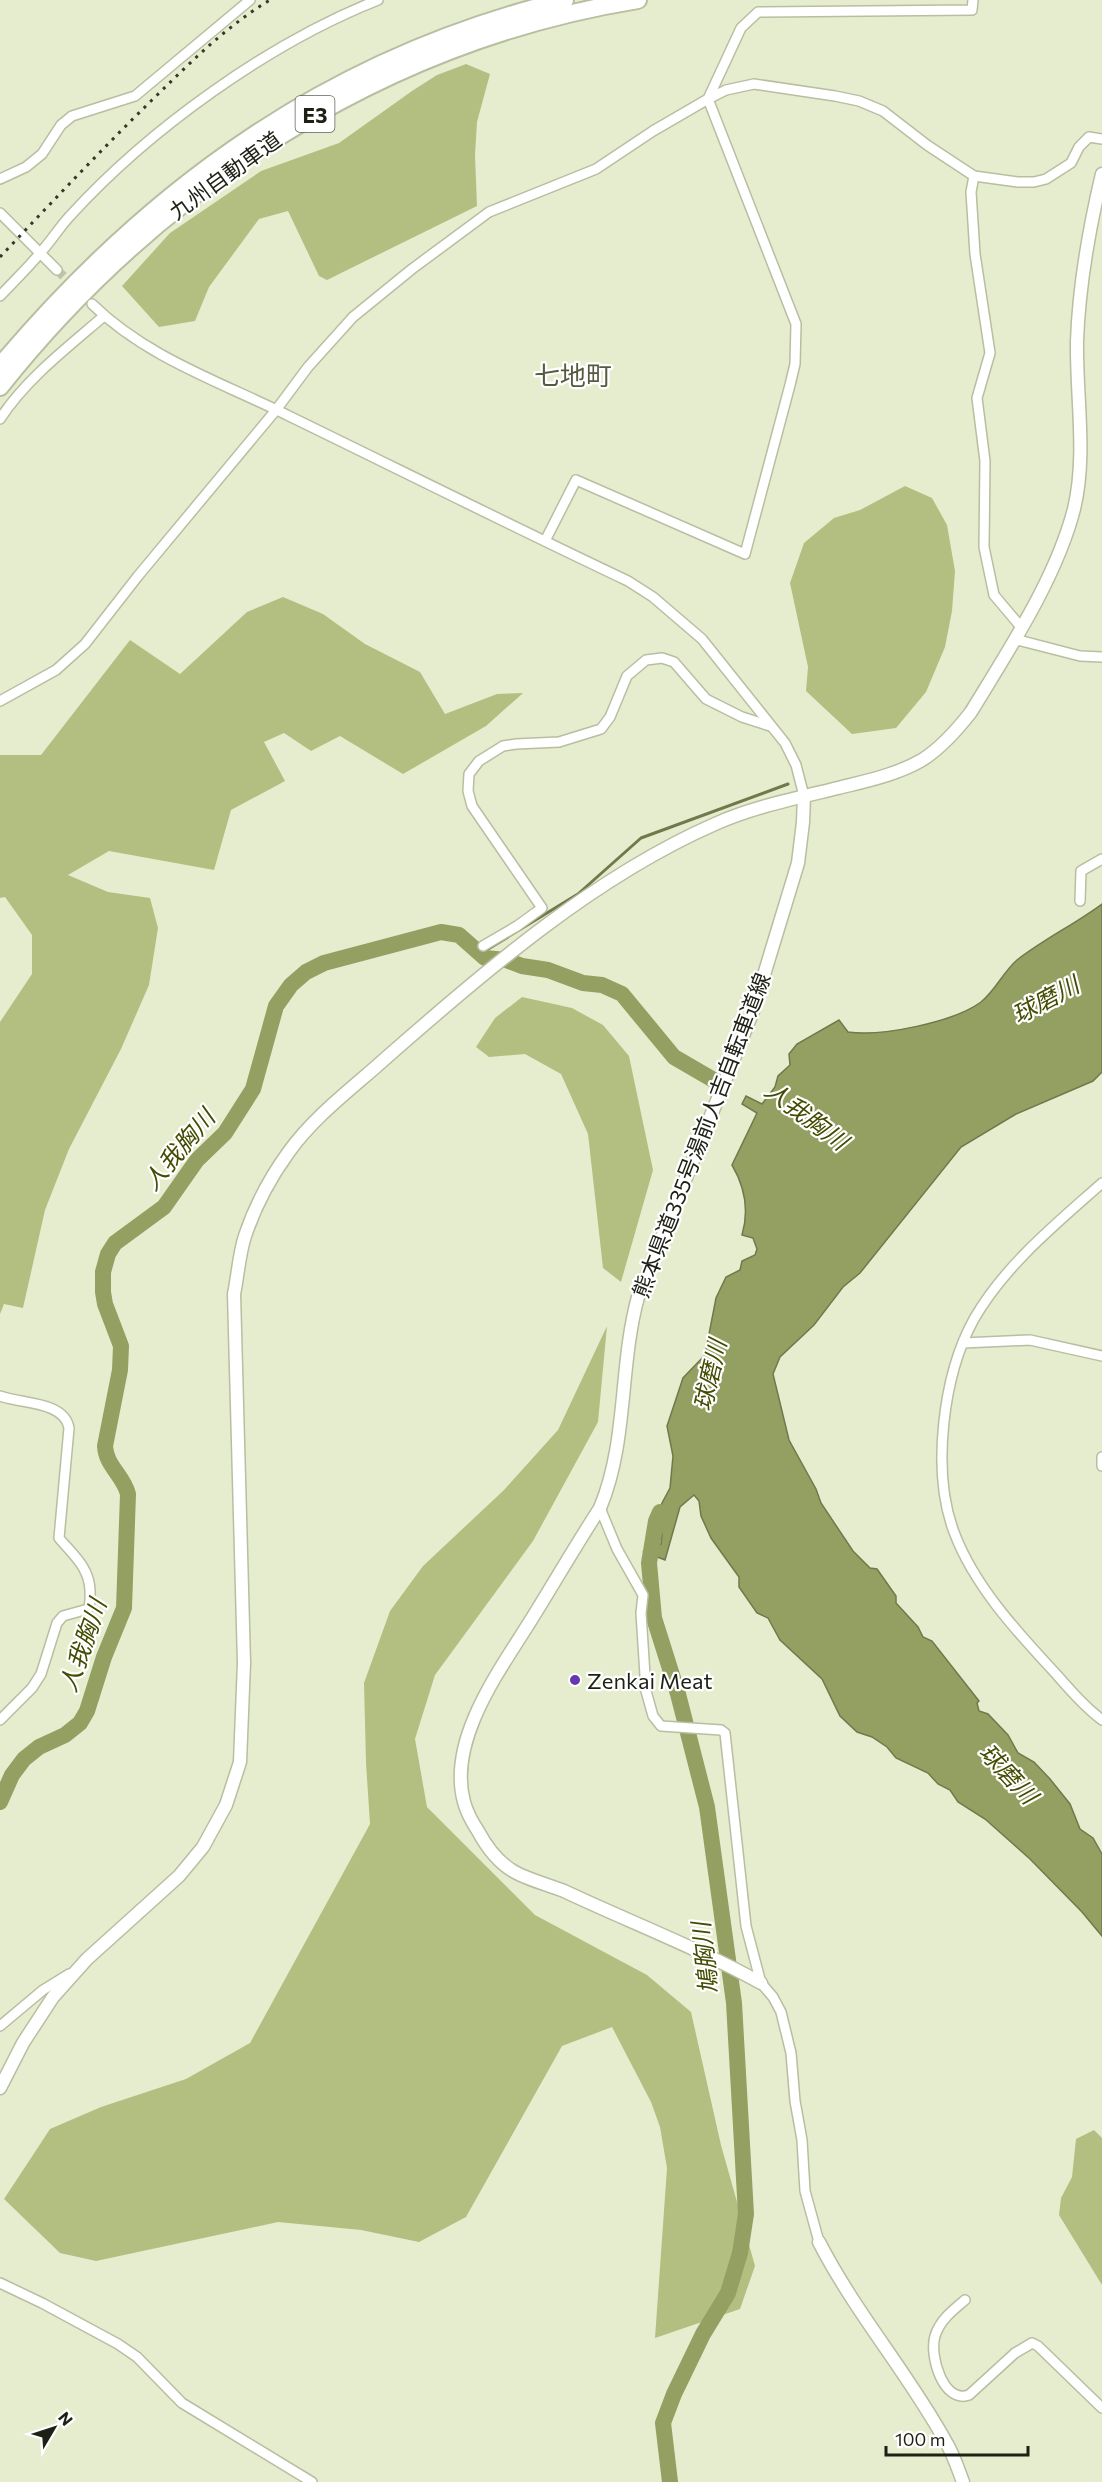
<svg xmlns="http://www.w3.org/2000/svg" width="1102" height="2482" viewBox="0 0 1102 2482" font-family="Commissioner,'Noto Sans JP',sans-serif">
<rect width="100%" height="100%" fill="#e6edcf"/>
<g fill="#b3bf81">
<path d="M466,64L490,74L477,122L475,155L477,206L327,280L319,276L288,211L259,219L209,287L195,321L159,327L122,286L170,233L261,171L339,143L412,91L437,75Z"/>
<path d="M905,486L932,498L947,525L955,571L952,611L945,647L926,692L896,728L852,734L806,691L808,667L790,583L804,543L834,518L860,510Z"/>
<path d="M283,597L323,614L365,644L420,672L445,714L497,694L523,693L486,726L403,774L340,736L311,751L284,733L264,742L285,781L231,810L214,870L109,851L68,875L108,892L150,898L158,928L149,985L121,1049L69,1149L45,1210L23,1308L4,1304L0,1314V1022L32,974V935L5,897L0,898V755H41L130,640L180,674L247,612Z"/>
<path d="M522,997L572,1008L603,1025L629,1056L653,1170L621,1282L603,1268L588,1134L561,1074L525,1054L489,1057L476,1047L495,1018Z"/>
<path d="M607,1326L598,1422L533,1541L435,1675L415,1739L427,1807L535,1915L647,1975L691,2012L721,2145L755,2266L740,2309L655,2338L667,2168L660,2127L651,2102L612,2027L562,2046L466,2217L419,2242L361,2230L278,2222L96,2261L60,2253L4,2199L50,2129L101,2107L186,2079L250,2043L370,1824L366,1763L364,1683L390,1611L423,1566L504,1490L558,1430Z"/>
<path d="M1094,2130L1102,2138V2285L1059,2215L1061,2198L1072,2177L1076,2139Z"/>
</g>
<path fill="#949f62" stroke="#70794b" stroke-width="1.5" d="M1102,904V1072L1093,1081L1016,1114L961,1147L860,1273L843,1287L814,1325L780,1357L773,1374L789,1440L816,1489L821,1503L853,1551L870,1568L877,1569L896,1596V1603L918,1627L923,1637L932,1641L979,1701L977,1703L979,1711L988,1714L1008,1735L1018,1753L1034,1762L1050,1779L1070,1804L1080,1829L1093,1838L1102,1854V1936L1082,1912L1030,1859L985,1819L958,1802L950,1790L938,1784L928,1773L896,1758L887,1747L872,1737L857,1732L840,1716L822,1679L780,1640L768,1618L757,1613L739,1587V1577L711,1538L701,1516L699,1501L694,1495L680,1507L665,1560L644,1552L661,1544L662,1534L653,1532L662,1503L670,1488L673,1456L667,1426L683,1378L705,1355L716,1298L726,1277L740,1270L742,1261L755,1255L757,1249L753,1238L742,1235C749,1211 745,1187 732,1165L757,1113L742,1104L746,1096L762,1104L775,1087L778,1076L790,1065L789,1054L797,1044L839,1020L848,1032C881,1037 954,1022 981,1002C996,990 1003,972 1017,960C1044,939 1075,924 1102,904Z"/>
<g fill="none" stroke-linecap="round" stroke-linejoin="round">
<path stroke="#70794b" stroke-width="3" d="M480,954L578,894L641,838L788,784"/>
<g stroke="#949f62" stroke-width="16">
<path d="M660,1512L656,1521L649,1563L654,1618L678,1694L707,1807L734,2003L746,2214L740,2253L728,2293L703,2334L674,2394L663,2423L670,2482"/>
<path d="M0,1802L12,1775L24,1759L39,1747L65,1735L80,1723L87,1711L104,1657L124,1608L128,1494C123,1475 106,1466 105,1446L120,1370L121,1346L105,1304L103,1292V1272L108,1254L115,1243L164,1207L197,1160L225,1133L253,1089L276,1006L291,985L306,972L324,963L441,932L459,935L485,958L506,960L522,966L548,970L583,983L602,985L622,994L674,1057L717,1082"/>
</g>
<path stroke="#bec4aa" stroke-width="9" stroke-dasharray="9 4.5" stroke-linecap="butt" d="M57,270L75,287"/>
<defs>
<g id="street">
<path d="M974,176L971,192L975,254L990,353L977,398L985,461L984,547L994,595L1021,627"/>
<path d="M0,179L26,167L42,154L61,125L72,116L135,96L250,0"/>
<path d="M0,213L57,270"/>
<path d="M0,296C14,281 28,268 41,252C51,241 59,228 69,217C149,129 269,43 378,0"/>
<path d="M92,304C147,358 221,382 289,416C402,471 514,527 628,581L653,597L702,639L785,743L796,765L804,796"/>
<path d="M0,419C26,379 68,347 104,316"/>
<path d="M545,541L576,480L745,554L790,385L795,364L796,324L708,99L741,28L758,12L972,10L973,0"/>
<path d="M1014,639L1080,656L1102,657"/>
<path d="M0,701L56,670L85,644L138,576L276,410L308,367L353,317L412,269L489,212L596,169L653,131L708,99L726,90L754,84L835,96L859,101L883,111L927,145L974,176L1018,182H1034L1046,179L1071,163L1079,147L1089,137L1102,139"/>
<path d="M1080,901L1081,871L1102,859"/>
<path d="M483,946L517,926L542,908L472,806L468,791L469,774L479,761L503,746L516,744L559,742L601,729L610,717L627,676L646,660L662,658L674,662L706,699L742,717L770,726"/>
<path d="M1102,1183C1056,1224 1005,1265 974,1319C943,1375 931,1471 954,1532C974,1586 1018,1633 1057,1675C1071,1691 1085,1707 1102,1720"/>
<path d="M963,1343L1030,1340L1102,1356"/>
<path d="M0,1396C21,1404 64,1401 69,1428L59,1538C73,1555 89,1567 90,1590C90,1597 91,1603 88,1609L63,1616L57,1623L41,1674L32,1688L0,1720"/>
<path d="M1102,1457V1466"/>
<path d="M600,1508L617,1549L643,1595L641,1613L646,1691L653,1716L661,1726L721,1730L725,1733L746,1926L761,1983L773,1997L781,2012L791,2053L795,2101L802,2140L805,2191L819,2242"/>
<path d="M0,2026L43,1990L69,1974"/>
<path d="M0,2283L42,2303L118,2344L137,2357L182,2403L312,2482"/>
<path d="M965,2300C953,2310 940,2320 935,2336C929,2355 943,2404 969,2395L1015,2353L1032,2343L1038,2346L1102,2408"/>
</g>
<g id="secondary">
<path d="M761,1983C698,1948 630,1922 564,1891C549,1885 526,1879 513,1871C498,1862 486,1846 478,1831C472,1822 467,1813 464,1802C447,1740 500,1670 531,1620C554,1583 576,1545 600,1508C628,1441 619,1366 638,1297L753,1011L798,863L803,822L804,796"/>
<path d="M0,2088L23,2043L53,1997L87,1959L179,1876L203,1847L226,1805L240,1762L244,1663L234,1294C238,1275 239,1254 245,1236C255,1206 270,1178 288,1153C314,1116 354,1087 387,1057C485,971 594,877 715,824C753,807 797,798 838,788C866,781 896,775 922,760C941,748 957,730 971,712C1008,651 1056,579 1074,509C1087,455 1076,396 1077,341C1079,284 1089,229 1102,174"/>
<path d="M819,2242C856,2314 909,2374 947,2444C954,2456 958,2469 963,2482"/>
</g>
<g id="highway">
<path d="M0,366C152,185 333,56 565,0"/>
<path d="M0,387C159,187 384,41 638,0"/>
</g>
</defs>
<use href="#street" stroke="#b8bea1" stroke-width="12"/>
<use href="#secondary" stroke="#b8bea1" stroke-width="15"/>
<use href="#highway" stroke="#b8bea1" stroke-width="20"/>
<use href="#street" stroke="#fff" stroke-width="9"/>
<use href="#secondary" stroke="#fff" stroke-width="12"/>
<use href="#highway" stroke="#fff" stroke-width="16"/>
<path stroke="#34382a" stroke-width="3" stroke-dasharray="3 6" stroke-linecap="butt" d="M0,257C50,204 100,151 152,100C189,64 225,27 270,0"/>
</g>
<circle fill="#6637ae" stroke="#fff" stroke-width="2" cx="575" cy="1680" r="6"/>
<g text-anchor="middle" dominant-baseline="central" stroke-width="4.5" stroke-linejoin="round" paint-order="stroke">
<rect fill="#fff" stroke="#61635b" stroke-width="1.5" x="295.5" y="96" width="39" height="36" rx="4.5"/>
<g font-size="21" font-weight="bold" fill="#1d2015">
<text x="315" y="114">E3</text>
</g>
<g font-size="22" fill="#1d2015" stroke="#fff">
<text transform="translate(225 175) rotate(-36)">九州自動車道</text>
<text transform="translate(701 1135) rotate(-69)">熊本県道335号湯前人吉自転車道線</text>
</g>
<g font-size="22" fill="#1d2015" stroke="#fff" text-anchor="start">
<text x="587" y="1680">Zenkai Meat</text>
</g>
<g font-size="24" font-style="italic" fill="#444c01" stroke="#fff">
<text transform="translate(1045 999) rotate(-28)">球磨川</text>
<text transform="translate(807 1115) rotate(37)">人我胸川</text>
<text transform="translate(178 1149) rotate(-50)">人我胸川</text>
<text transform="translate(709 1375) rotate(-77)">球磨川</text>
<text transform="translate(82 1645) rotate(-71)">人我胸川</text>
<text transform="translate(1009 1773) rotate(47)">球磨川</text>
<text transform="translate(704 1958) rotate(-97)">鳩胸川</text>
</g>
<g font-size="26" fill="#555a40" stroke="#fff">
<text x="573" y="374">七地町</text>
</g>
</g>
<g transform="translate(54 2428) rotate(51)" stroke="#ffffff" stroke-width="4.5" paint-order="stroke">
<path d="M0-4.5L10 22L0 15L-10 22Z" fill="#1d2015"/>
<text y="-9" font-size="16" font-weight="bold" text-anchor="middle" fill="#1d2015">N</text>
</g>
<path d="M886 2446v9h142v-9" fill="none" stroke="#1d2015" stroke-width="3"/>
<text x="895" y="2446" font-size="18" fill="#1d2015" stroke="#ffffff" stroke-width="4.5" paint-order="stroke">100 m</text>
</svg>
